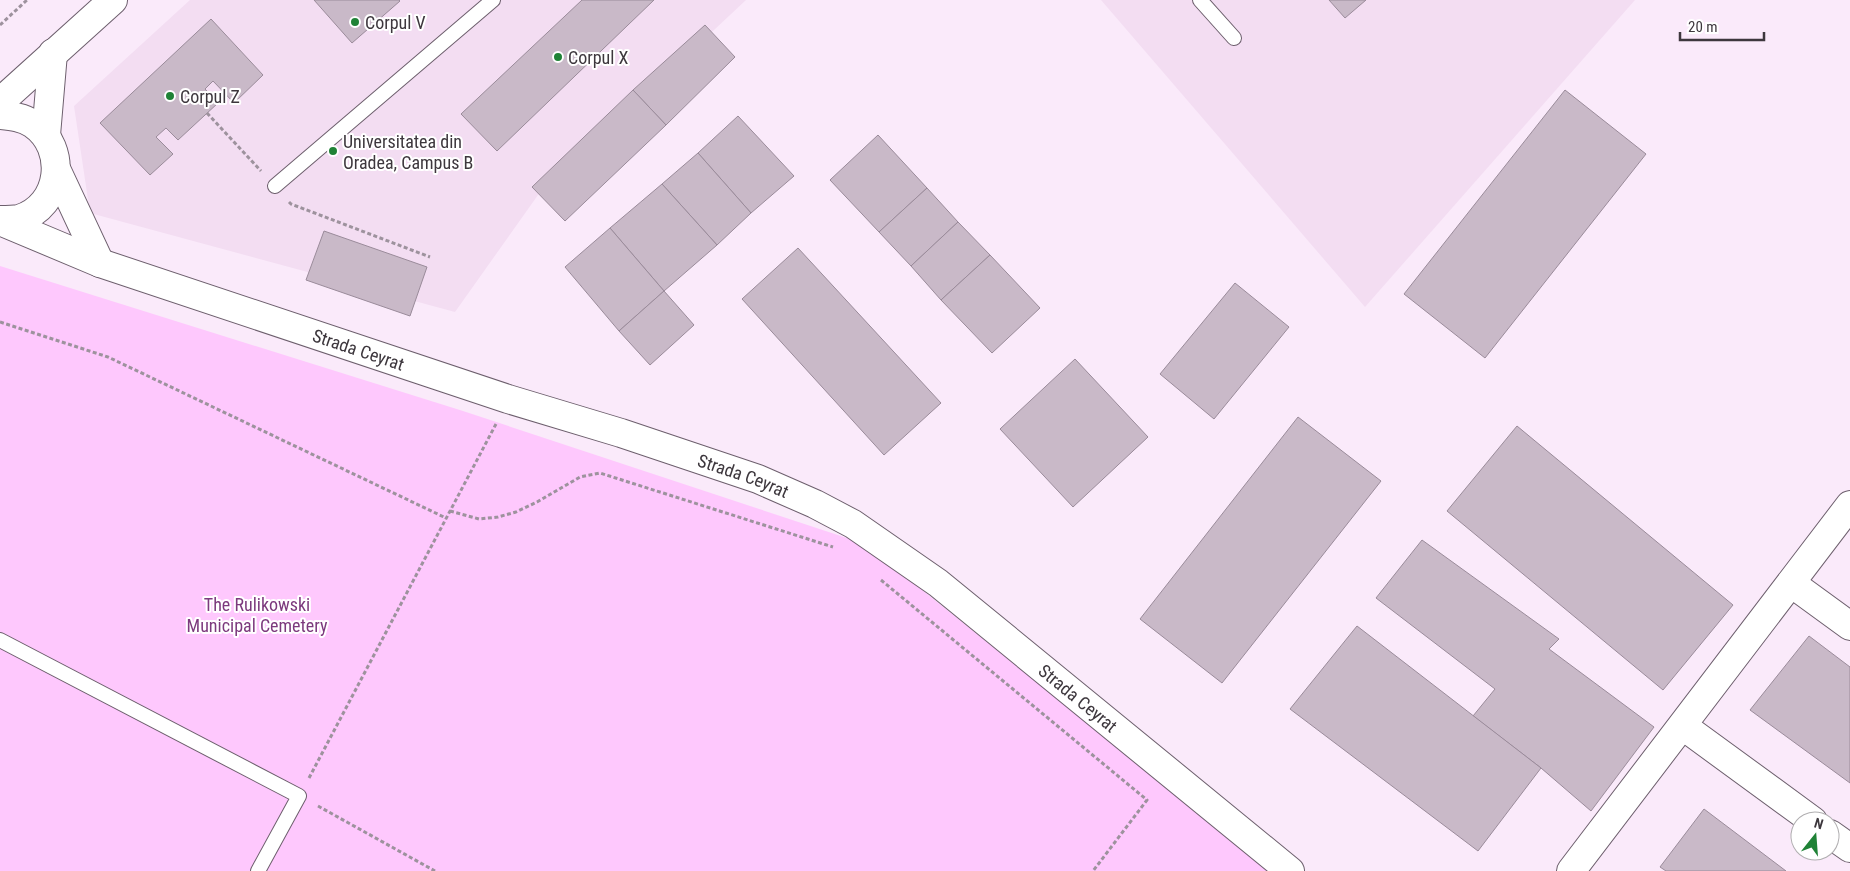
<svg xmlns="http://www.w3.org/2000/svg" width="1850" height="871" viewBox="0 0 1850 871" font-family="'Roboto Condensed',sans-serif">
<rect width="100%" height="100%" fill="#faeafa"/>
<g fill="#f3ddf2">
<path d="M190,0H746L538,195L455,312L90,213L74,106Z"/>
<path d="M1101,0H1635L1365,307Z"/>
</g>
<path fill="#fec8fd" d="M0,266L463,411L865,544L1175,793L1268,871H0Z"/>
<g fill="#c9b9c8" stroke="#9a8b9a">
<path d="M314,0H399L400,1L352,43Z"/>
<path d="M582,0H654L497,151L461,114Z"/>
<path d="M1329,0H1366L1345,18Z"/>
<path d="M211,19L263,75L234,103L213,81L205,89L218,103L178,140L166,128L156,137L173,154L150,175L100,123Z"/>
<path d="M705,25L735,57L666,125L633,90Z"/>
<path d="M633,90L666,125L565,221L532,187Z"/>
<path d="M1565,90L1646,154L1485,358L1404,294Z"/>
<path d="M738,116L794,176L751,213L698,153Z"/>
<path d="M878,135L927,188L879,232L830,180Z"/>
<path d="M698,153L751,213L717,245L662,184Z"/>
<path d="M662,184L717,245L664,291L610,228Z"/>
<path d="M927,188L958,222L911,266L879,232Z"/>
<path d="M958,222L990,255L941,300L911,266Z"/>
<path d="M610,228L664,291L619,331L565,267Z"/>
<path d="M324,231L427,267L410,316L306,280Z"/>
<path d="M798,248L941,403L884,455L742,299Z"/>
<path d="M990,255L1040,308L992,353L941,300Z"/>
<path d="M1235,283L1289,327L1214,419L1160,374Z"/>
<path d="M664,291L694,325L650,365L619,331Z"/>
<path d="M1075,359L1148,437L1073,507L1000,429Z"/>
<path d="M1298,417L1381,481L1222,683L1140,619Z"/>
<path d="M1517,426L1733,605L1663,690L1447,511Z"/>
<path d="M1422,540L1559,639L1549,649L1654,727L1591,811L1541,768L1473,716L1495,689L1376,598Z"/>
<path d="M1357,626L1541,768L1478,851L1290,709Z"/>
<path d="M1809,636L1850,667V783L1750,710Z"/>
<path d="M1704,809L1786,871H1666L1660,867Z"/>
</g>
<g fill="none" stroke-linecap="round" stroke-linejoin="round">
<defs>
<g id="service">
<path d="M1200,0L1234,38"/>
<path d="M275,186L493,0"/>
<path d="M0,640L299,796L258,871"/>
</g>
<g id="minor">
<path d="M1791,583L1850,626"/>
<path d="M1683,726L1813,821"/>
<path d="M1830,834L1850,848"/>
<path d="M1571,871L1850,505"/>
</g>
<g id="tertiary">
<path d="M0,102L113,0"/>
<path d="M46,135L53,53"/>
</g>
<g id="secondary">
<path d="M0,115C11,116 23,117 33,124C68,148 62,206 19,219C13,220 6,220 0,220"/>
<path d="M57,171L100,263"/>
<path id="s1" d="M0,221L100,263L508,399L621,433L758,479L815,504L853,524L938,583L1290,871"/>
</g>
</defs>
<use href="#service" stroke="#6d5f6d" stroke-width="16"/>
<use href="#minor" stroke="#6d5f6d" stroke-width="30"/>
<use href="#tertiary" stroke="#6d5f6d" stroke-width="30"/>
<use href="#secondary" stroke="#6d5f6d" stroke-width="30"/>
<g stroke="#9d929d" stroke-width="3" stroke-dasharray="4 2.5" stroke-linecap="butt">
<path d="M0,25L27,0"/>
<path d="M207,113L261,171"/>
<path d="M289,202L291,204L430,257"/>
<path d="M0,322L108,357L446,518"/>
<path d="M450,511L479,519L498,517L516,512L537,502L580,477L600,473L833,547"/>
<path d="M881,580L1147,800L1093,871"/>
<path d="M309,778L496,424"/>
<path d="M318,806L435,871"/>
</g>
<use href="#service" stroke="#fff" stroke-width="14"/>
<use href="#minor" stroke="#fff" stroke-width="28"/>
<use href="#tertiary" stroke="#fff" stroke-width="28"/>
<use href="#secondary" stroke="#fff" stroke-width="28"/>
</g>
<g fill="#1f8236" stroke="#fff" stroke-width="2">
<circle cx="355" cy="22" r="5"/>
<circle cx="558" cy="57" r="5"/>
<circle cx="170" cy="96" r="5"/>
<circle cx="333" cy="151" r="5"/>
</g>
<g text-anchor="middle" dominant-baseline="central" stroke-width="4" stroke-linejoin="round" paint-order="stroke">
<g font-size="18" fill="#3d373d" stroke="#fff" text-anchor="start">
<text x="365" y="22">Corpul V</text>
<text x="568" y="57">Corpul X</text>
<text x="180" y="96">Corpul Z</text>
<text x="343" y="141">Universitatea din<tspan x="343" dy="21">Oradea, Campus B</tspan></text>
</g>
<g font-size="18" fill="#3d373d" stroke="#fff">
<text stroke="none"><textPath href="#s1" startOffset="381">Strada Ceyrat</textPath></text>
<text stroke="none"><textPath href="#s1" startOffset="786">Strada Ceyrat</textPath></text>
<text stroke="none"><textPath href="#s1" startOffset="1191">Strada Ceyrat</textPath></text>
</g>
<g font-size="18" fill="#7c397d" stroke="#fff">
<text x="257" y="604">The Rulikowski<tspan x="257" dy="21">Municipal Cemetery</tspan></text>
</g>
</g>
<g transform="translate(1815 836) rotate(17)"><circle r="24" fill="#ffffff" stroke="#b1afb1"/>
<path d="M0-4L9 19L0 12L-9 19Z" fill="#1f8236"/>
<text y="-8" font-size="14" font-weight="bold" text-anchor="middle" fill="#3d373d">N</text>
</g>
<path d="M1680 32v8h84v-8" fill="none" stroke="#3d373d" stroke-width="2.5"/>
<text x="1688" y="32" font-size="15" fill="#3d373d" stroke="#ffffff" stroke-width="4" paint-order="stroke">20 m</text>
</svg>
